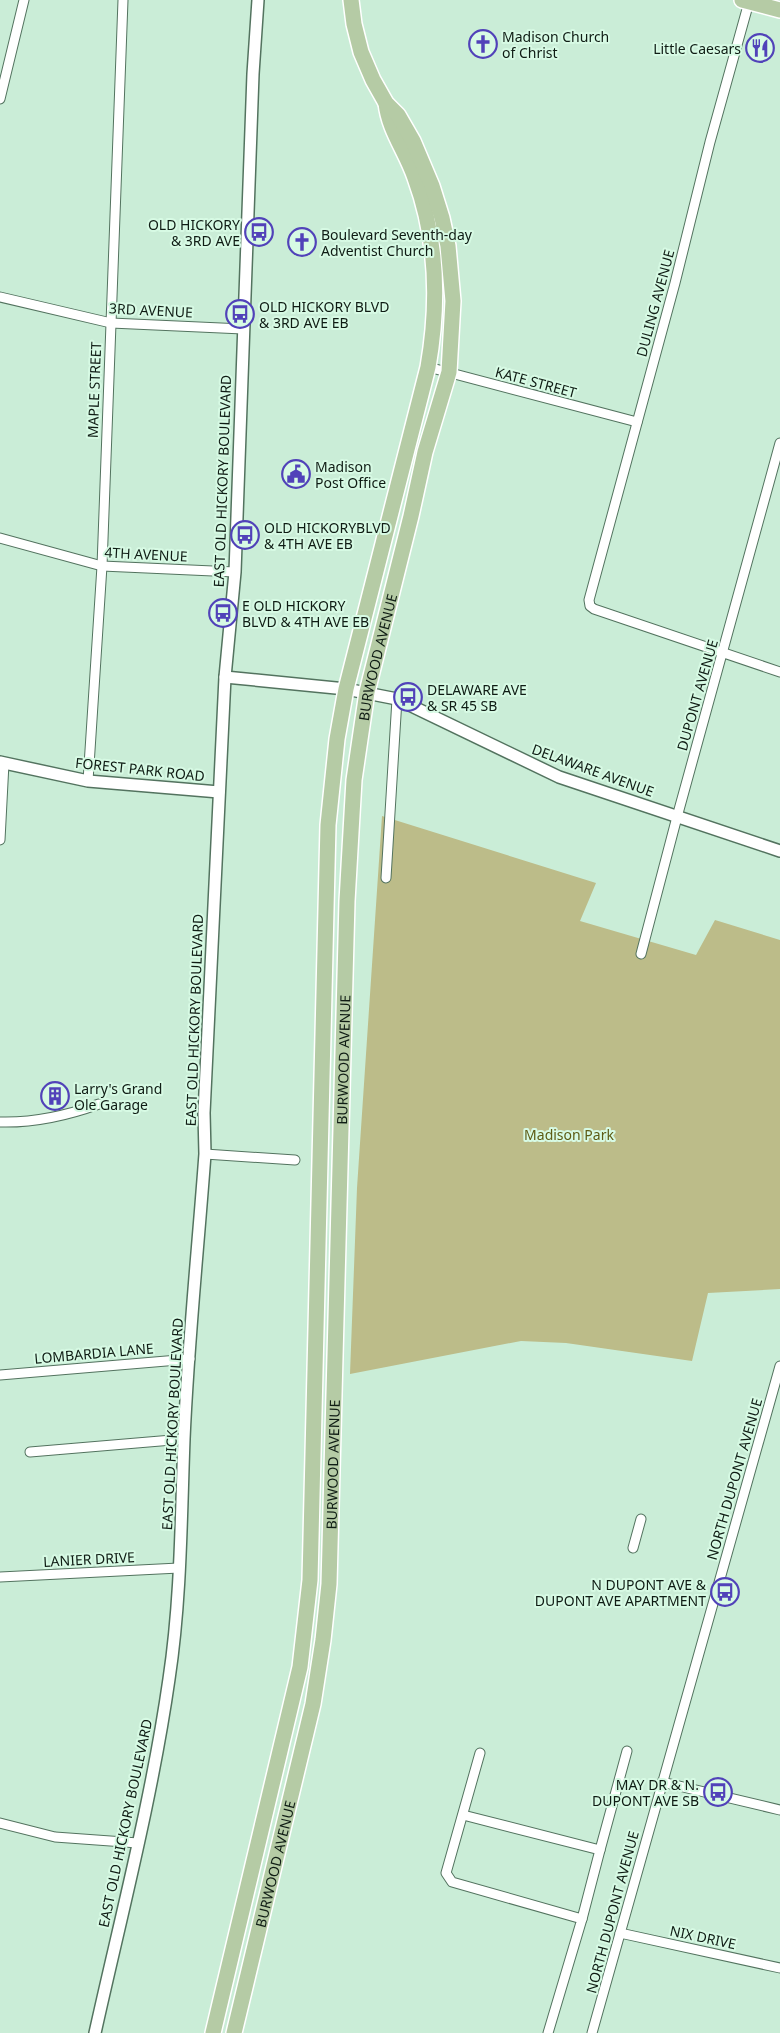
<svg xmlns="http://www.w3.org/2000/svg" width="780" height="2033" viewBox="0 0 780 2033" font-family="'Noto Sans',sans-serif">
<rect width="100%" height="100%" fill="#caedd7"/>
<path fill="#bcbc89" d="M382,816L596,883L580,921L696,955L715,920L780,940V1289L708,1293L692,1361L566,1343L521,1341L350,1374L357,1188Z"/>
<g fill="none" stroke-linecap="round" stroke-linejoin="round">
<defs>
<g id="minor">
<path d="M749,2L710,142L675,283L589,600L590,606L594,609L780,672"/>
<path d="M0,99L24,0"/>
<path d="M0,297L111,323L243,329"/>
<path d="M428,367L637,422"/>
<path d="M0,538L102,566L235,572"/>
<path d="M88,781L102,566L123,0"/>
<path d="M0,840L4,763"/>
<path d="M386,878L397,699"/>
<path d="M641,954L677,817L780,443"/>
<path d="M0,1122C35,1123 66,1116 99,1104"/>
<path d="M205,1154L295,1160"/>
<path d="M0,1375L190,1359"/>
<path d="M30,1452L184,1439"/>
<path d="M633,1548L641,1519"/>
<path d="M0,1577L179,1568"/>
<path d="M480,1753L446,1873L452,1882L582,1919L548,2033"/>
<path d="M662,1782L780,1810"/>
<path d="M463,1815L600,1850L582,1919"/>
<path d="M0,1823L55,1837L138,1843"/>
<path d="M600,1850L627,1751"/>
<path d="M620,1933L780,1968"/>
<path d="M592,2033L780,1366"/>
</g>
<g id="tertiary">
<path d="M225,677L346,689L397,699L559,777L780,851"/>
<path d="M0,762L88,781L219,792"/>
<path d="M95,2033C121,1916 152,1798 169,1679C181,1600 181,1519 184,1439C188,1344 198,1249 205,1154L204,1113L225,677L235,572L253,74L258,0"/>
</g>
<g id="primary">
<path d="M742,0L780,10"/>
<path d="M213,2033L300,1667L310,1580L328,825L337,739L346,689L428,367C439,304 437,238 415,178C406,151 389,131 386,103"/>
<path id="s1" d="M234,2033L313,1704L323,1640L329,1584L347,901L354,780L367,692L411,516L425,452L449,372L453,301L448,246L442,218L432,186L413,141L398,115L386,103L373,80L361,52L354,24L351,0"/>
</g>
</defs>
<use href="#minor" stroke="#53735f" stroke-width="11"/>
<use href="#tertiary" stroke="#53735f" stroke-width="14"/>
<use href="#primary" stroke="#fff" stroke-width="18"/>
<use href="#minor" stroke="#fff" stroke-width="9"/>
<use href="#tertiary" stroke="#fff" stroke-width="11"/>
<use href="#primary" stroke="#b5cba5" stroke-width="15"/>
</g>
<defs>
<symbol id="church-ring" viewBox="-11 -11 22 22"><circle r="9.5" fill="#d7fae4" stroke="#5142b9" stroke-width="1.5"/><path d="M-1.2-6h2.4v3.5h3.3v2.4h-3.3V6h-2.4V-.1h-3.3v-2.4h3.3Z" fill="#5142b9"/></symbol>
<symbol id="restaurant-ring" viewBox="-11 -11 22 22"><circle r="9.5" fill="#d7fae4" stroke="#5142b9" stroke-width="1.5"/><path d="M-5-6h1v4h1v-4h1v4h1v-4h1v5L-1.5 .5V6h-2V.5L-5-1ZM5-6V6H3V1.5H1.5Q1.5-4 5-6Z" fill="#5142b9"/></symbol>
<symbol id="bus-ring" viewBox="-11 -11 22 22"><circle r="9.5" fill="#d7fae4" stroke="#5142b9" stroke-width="1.5"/><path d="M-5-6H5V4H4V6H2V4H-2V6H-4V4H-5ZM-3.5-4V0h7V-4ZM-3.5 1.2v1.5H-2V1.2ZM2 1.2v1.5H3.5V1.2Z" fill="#5142b9"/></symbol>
<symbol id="civic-ring" viewBox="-11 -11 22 22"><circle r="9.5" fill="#d7fae4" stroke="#5142b9" stroke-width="1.5"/><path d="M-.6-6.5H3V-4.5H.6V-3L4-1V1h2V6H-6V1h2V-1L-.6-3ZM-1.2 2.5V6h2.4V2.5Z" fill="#5142b9"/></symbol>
<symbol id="building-ring" viewBox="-11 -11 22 22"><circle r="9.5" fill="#d7fae4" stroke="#5142b9" stroke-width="1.5"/><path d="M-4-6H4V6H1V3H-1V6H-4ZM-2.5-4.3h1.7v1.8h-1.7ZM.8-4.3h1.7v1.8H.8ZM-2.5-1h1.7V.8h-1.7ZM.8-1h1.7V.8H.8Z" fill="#5142b9"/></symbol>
</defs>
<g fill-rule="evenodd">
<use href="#church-ring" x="467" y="28" width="32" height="32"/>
<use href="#restaurant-ring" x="744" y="32" width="32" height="32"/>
<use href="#bus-ring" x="243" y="216" width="32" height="32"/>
<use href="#church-ring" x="286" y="226" width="32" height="32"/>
<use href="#bus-ring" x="224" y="298" width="32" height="32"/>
<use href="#civic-ring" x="280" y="458" width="32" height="32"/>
<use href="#bus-ring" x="229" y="519" width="32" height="32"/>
<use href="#bus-ring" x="207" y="597" width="32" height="32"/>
<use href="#bus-ring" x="392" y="681" width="32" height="32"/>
<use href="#building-ring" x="39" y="1080" width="32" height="32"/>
<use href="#bus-ring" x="709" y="1576" width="32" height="32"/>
<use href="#bus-ring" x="702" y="1776" width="32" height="32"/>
</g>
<g text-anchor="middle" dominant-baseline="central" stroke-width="4" stroke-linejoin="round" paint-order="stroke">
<g font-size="14" fill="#0f1c14" stroke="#d7fae4" text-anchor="start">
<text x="502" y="36">Madison Church<tspan x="502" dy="16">of Christ</tspan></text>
<text x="741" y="48" text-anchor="end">Little Caesars</text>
<text x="240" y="224" text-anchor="end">OLD HICKORY<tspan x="240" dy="16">&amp; 3RD AVE</tspan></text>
<text x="321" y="234">Boulevard Seventh-day<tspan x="321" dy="16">Adventist Church</tspan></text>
<text x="259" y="306">OLD HICKORY BLVD<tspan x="259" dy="16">&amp; 3RD AVE EB</tspan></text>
<text x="315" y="466">Madison<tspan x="315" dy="16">Post Office</tspan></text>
<text x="264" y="527">OLD HICKORYBLVD<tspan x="264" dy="16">&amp; 4TH AVE EB</tspan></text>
<text x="242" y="605">E OLD HICKORY<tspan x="242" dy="16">BLVD &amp; 4TH AVE EB</tspan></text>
<text x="427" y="689">DELAWARE AVE<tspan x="427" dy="16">&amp; SR 45 SB</tspan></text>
<text x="74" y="1088">Larry's Grand<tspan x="74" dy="16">Ole Garage</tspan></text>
<text x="706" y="1584" text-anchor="end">N DUPONT AVE &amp;<tspan x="706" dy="16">DUPONT AVE APARTMENT</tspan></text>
<text x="699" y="1784" text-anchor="end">MAY DR &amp; N.<tspan x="699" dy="16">DUPONT AVE SB</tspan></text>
</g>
<g font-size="14" fill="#0f1c14" stroke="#d7fae4">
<text transform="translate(655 303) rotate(-75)">DULING AVENUE</text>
<text transform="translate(151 310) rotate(3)">3RD AVENUE</text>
<text transform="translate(536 382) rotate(15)">KATE STREET</text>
<text transform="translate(94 390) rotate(-88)">MAPLE STREET</text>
<text transform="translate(222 481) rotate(-88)">EAST OLD HICKORY BOULEVARD</text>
<text transform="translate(146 554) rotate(3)">4TH AVENUE</text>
<text stroke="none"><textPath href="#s1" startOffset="1389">BURWOOD AVENUE</textPath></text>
<text transform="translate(697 695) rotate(-74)">DUPONT AVENUE</text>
<text transform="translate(140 769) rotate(6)">FOREST PARK ROAD</text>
<text transform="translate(593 770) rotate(20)">DELAWARE AVENUE</text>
<text transform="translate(194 1020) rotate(-88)">EAST OLD HICKORY BOULEVARD</text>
<text stroke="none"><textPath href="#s1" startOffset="984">BURWOOD AVENUE</textPath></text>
<text transform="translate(94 1353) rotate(-5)">LOMBARDIA LANE</text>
<text transform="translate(172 1424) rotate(-87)">EAST OLD HICKORY BOULEVARD</text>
<text stroke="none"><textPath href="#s1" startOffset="579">BURWOOD AVENUE</textPath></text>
<text transform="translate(734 1479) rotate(-74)">NORTH DUPONT AVENUE</text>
<text transform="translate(89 1559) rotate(-3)">LANIER DRIVE</text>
<text transform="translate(125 1823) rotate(-78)">EAST OLD HICKORY BOULEVARD</text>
<text stroke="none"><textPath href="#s1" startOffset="174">BURWOOD AVENUE</textPath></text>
<text transform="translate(612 1912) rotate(-75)">NORTH DUPONT AVENUE</text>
<text transform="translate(703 1937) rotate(12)">NIX DRIVE</text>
</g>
<g font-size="14" fill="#5d5b14" stroke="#d7fae4">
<text x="569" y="1134">Madison Park</text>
</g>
</g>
</svg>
